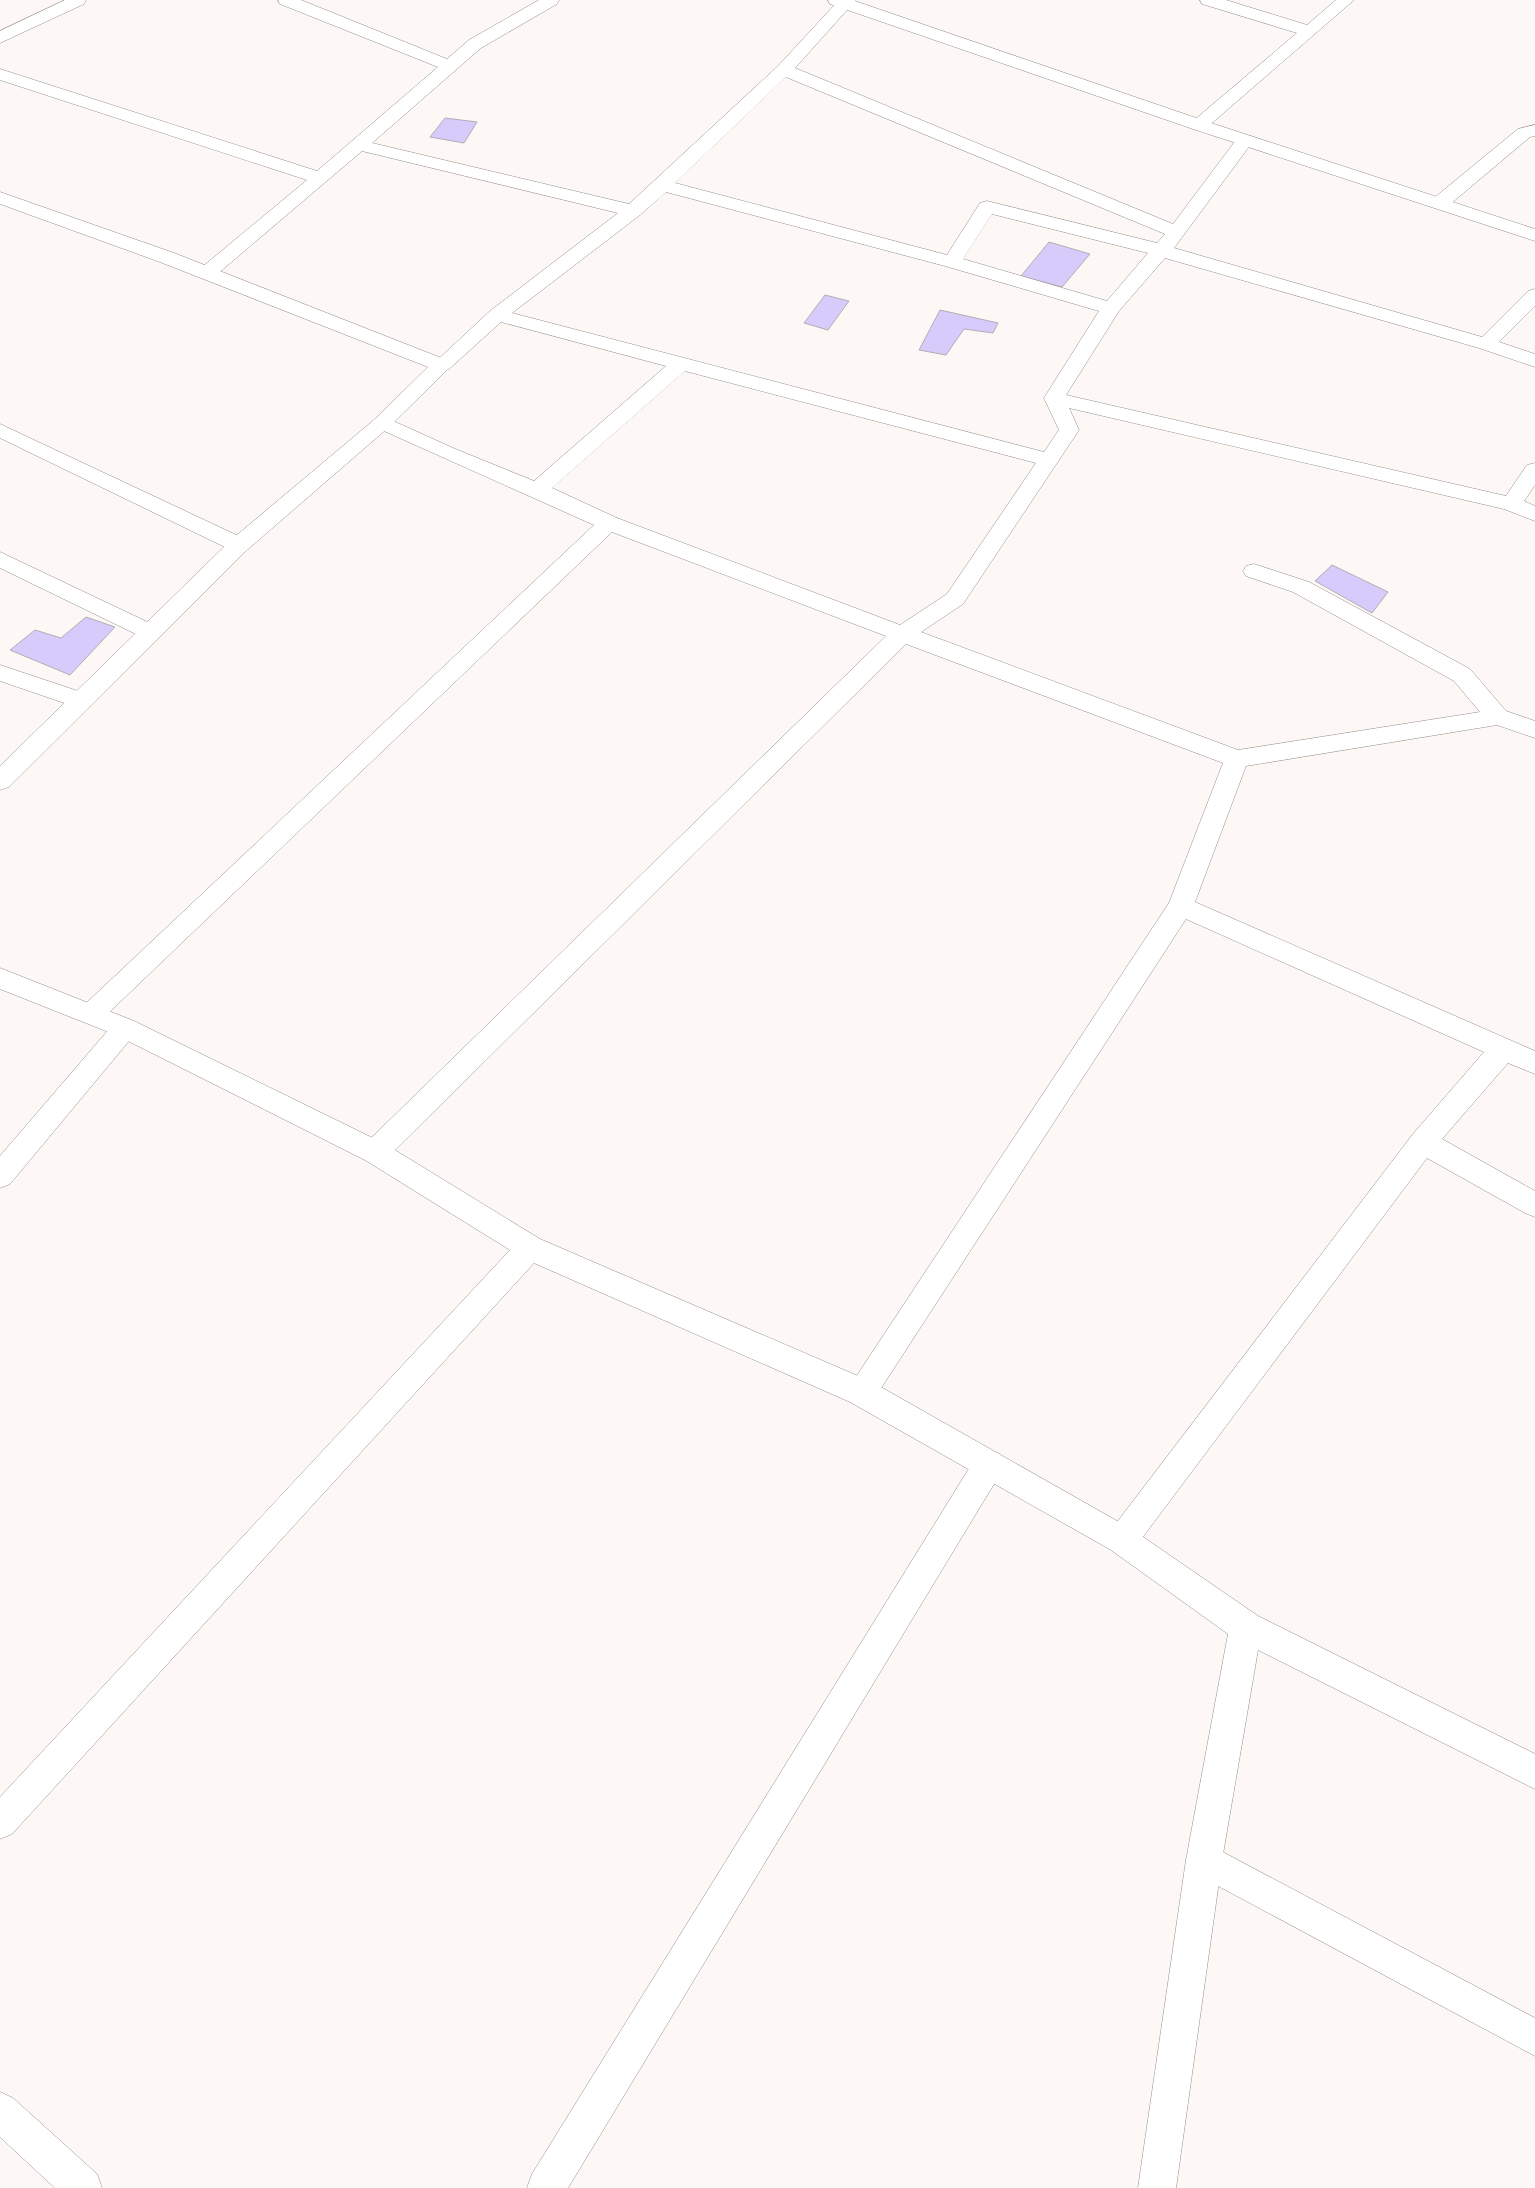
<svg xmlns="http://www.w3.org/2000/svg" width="1535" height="2188" viewBox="0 0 1535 2188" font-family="'Varela Round',sans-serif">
<rect width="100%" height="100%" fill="#fdf7f5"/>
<g fill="#d7cbfc" stroke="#b0afb3">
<path d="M445,118L477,122L464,143L430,137Z"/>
<path d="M1049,242L1090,254L1062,287L1021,276Z"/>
<path d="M825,295L849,301L828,330L804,323Z"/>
<path d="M940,310L998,323L993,333L964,329L946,355L919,350Z"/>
<path d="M1332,565L1388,592L1372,613L1315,581Z"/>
<path d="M86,617L115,627L70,675L10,650L35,630L61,638Z"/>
</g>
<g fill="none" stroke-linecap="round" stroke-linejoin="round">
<defs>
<g id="minor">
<path d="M65,0H86L84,4L0,43V31Z"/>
<path d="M278,0H301L447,59L469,40L539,0H559L557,4L481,48L372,143L629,204L778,66L839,0H856L795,68L1173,224L1239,136H1251L1254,140L1251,144L1174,248L1482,337L1528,291L1535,289V306L1499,342L1535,354V367L1479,348L1165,258L1119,311L1066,395L1506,496L1527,465L1535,463V485L1524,501L1535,506V521L1504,509L1069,408L1079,430L963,604L921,632L1238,750L1480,712L1454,681L1293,592L1246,576L1243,571L1246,566L1254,564L1309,582L1470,669L1506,711L1535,721V738L1497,725L1246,766L1195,902L1535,1051V1074L1508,1063L1442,1139L1535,1191V1217L1525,1213L1427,1158L1133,1550L1122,1555L1111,1550L1106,1540L1111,1530L1413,1134L1484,1052L1186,919L872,1402L861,1405L850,1402L846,1392L1169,903L1223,763L906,644L385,1160L375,1163L365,1160L361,1152L365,1144L886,636L612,532L100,1021L91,1024L82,1021L78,1014L82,1007L594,525L375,427L372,423L375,419L382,417L389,419L453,448L534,481L666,366L501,322L449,369L442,371L435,369L432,365L490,311L618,213L362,151L215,276H201L198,272L201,268L307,180L0,80V69L317,171L438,67L280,4ZM786,77L1165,234L1157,243L987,201L980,203L947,255L675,183ZM666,192L945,266L1099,311L1044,398L1059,430L1044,452L512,313L640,215ZM992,214L1148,253L1107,301L963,259ZM685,371L1036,463L947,594L900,625L617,518L552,488Z"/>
<path d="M1200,0H1226L1307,25L1336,0H1354L1205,129H1193L1190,125L1193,121L1297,33L1202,4Z"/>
<path d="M1535,125V136L1530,137L1448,206H1434L1432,202L1434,198L1518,129Z"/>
<path d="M0,424L247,540L250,545L247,550L239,552L231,550L0,438Z"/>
<path d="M0,552L158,627L161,632L158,637L150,640L142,637L0,568Z"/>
<path d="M0,665L87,694L91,700L87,706L79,708L0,681Z"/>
<path d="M125,1018L134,1021L138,1028L134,1035L10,1184L0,1188V1156L116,1021Z"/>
<path d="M989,1450L1000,1454L1005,1464L1000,1474L568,2188H527L532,2174L978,1454Z"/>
<path d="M1204,1842L1535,2018V2056L1192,1872L1186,1860L1192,1848Z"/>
<path d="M0,2092L13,2098L97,2174L102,2188H55L0,2137Z"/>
</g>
<g id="tertiary">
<path d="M828,0H852L1205,121L1535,229V241L1193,129L830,4Z"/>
<path d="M0,192L174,253L449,361L452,365L389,427L247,550L9,787L0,790V766L231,540L375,419L428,367L160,262L0,204Z"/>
<path d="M0,968L134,1021L385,1144L540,1239L872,1382L1133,1530L1258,1616L1535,1754V1789L1258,1650L1222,1860L1176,2188H1138L1186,1860L1228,1634L1111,1550L850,1402L534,1263L12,1834L0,1839V1797L510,1250L365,1160L116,1035L0,989Z"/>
</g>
</defs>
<use href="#minor" stroke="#948f8c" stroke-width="1"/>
<use href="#tertiary" stroke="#948f8c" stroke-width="1"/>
<use href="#minor" fill="#fff" fill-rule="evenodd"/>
<use href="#tertiary" fill="#fff" fill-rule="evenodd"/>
</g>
</svg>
